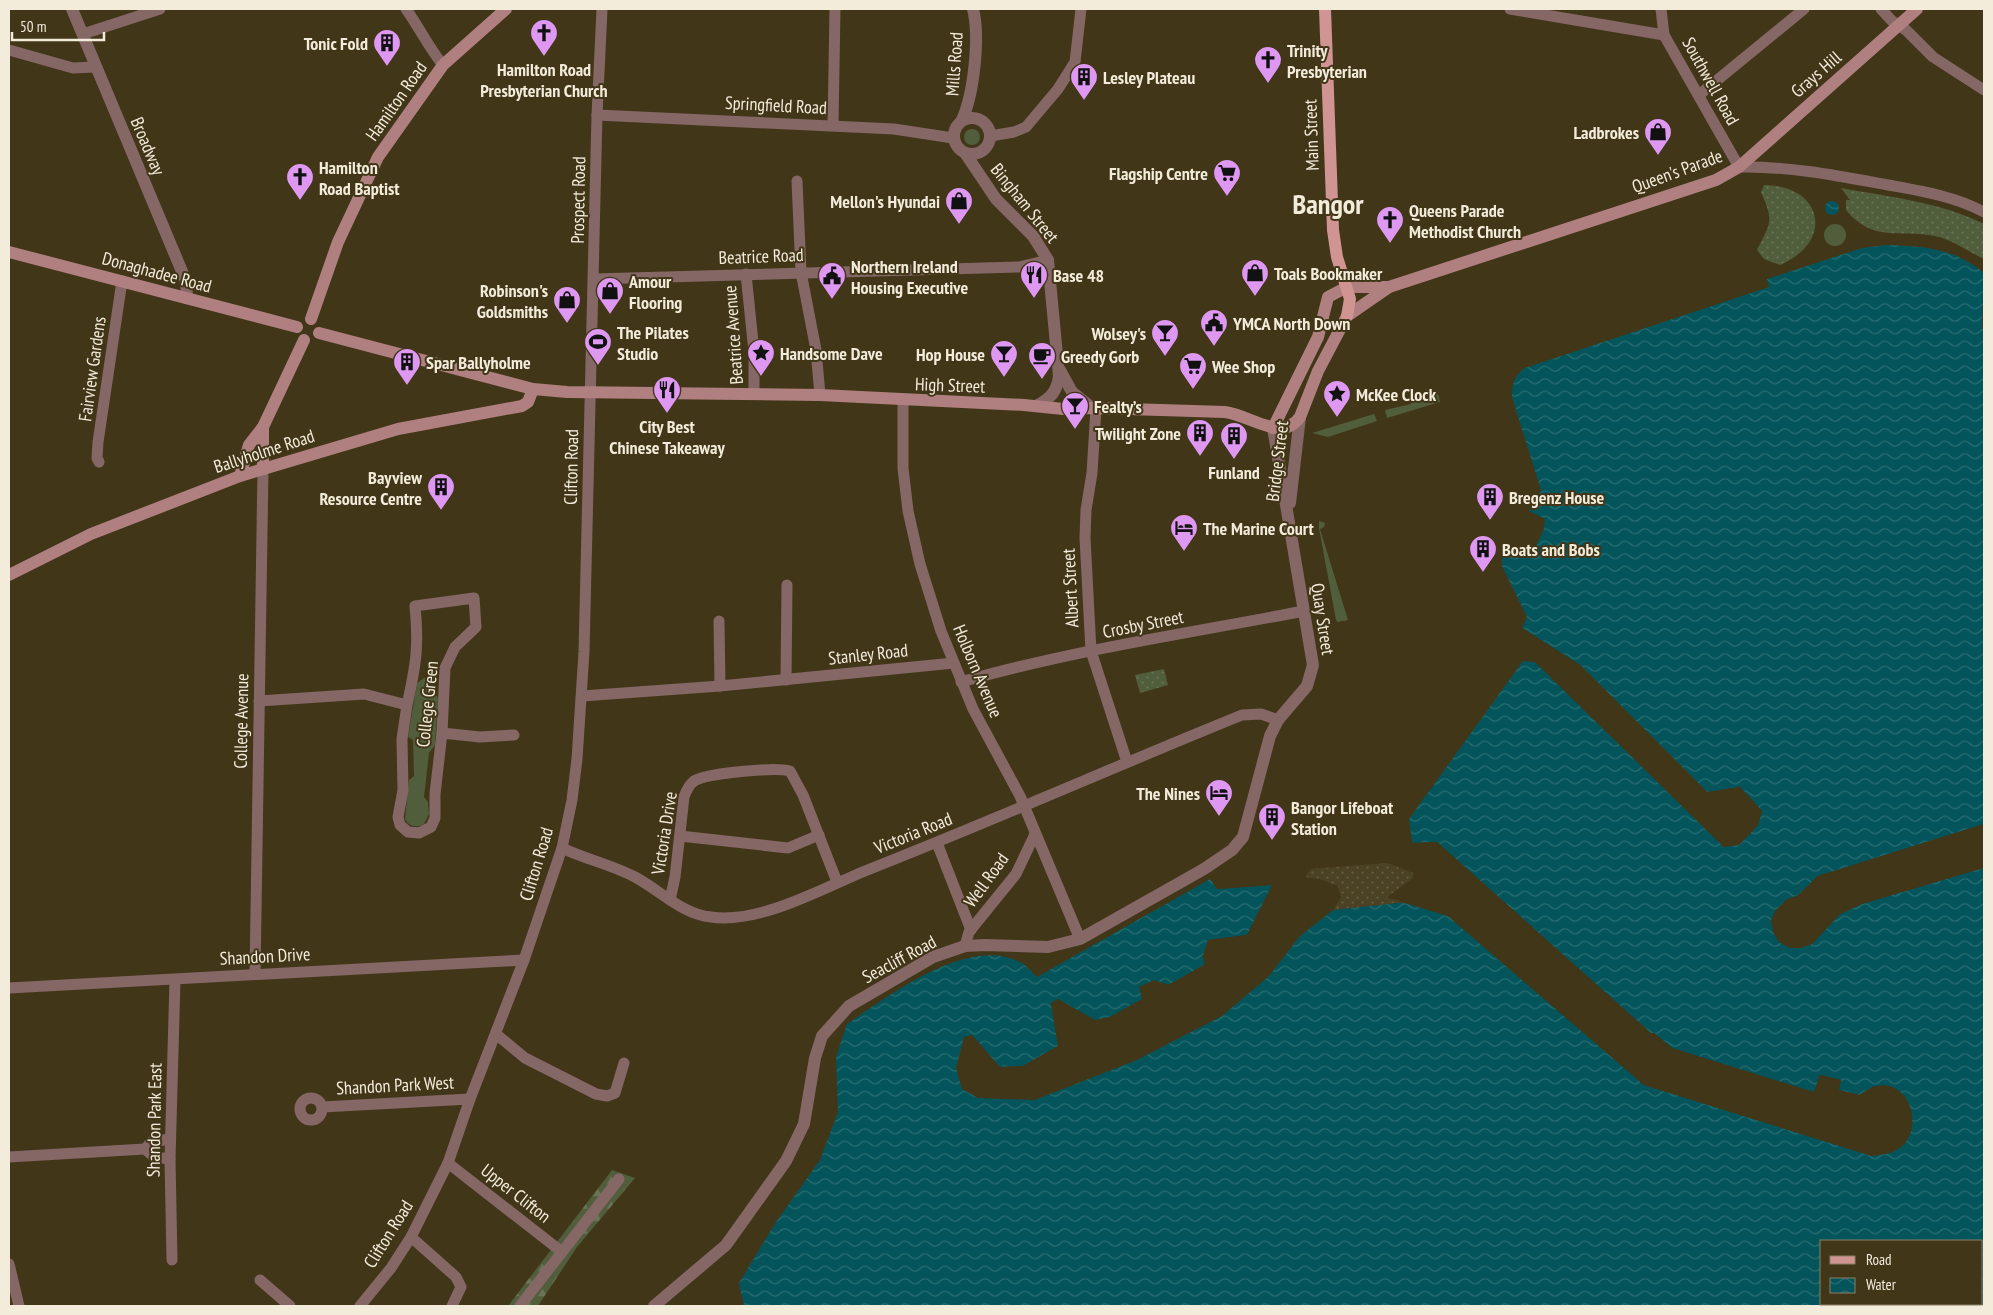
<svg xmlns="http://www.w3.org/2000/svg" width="1993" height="1315" viewBox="0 0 1993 1315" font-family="'PT Sans Narrow',sans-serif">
<defs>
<pattern id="forest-firs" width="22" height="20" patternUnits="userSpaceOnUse" patternTransform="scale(1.25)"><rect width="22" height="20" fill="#515e3b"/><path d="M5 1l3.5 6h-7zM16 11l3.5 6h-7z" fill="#6a7557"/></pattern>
<pattern id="sand-dots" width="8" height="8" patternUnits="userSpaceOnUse" patternTransform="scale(1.25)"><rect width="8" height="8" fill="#4b4223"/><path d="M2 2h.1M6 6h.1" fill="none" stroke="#655d42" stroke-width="1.8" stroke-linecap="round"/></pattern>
<pattern id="garden-dots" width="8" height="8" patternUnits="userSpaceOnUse" patternTransform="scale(1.25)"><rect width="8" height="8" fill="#515e3b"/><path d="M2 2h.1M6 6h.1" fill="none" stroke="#6a7557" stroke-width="1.8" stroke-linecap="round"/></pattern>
<pattern id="water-waves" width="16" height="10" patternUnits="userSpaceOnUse" patternTransform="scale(1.25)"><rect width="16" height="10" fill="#03555b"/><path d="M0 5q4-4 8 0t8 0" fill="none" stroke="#286e72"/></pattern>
</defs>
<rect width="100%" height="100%" fill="#423619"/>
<g fill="#515e3b">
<circle cx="972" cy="137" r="8"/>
<circle cx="1835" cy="235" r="11"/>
<path d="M1438,394L1440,402L1387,418L1385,410L1411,404V403Z"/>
<path d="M1374,414L1377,421L1328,437L1312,433Z"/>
<path d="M1319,521L1325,523L1324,527L1320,529L1348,620L1338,622L1336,620L1319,528Z"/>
<path d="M424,678H434V692L438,698L435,745L429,753L424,797L428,802L429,814L424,824C417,828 409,827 405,819L409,780L414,776L413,740L408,737L417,683Z"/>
</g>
<path fill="url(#forest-firs)" d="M612,1170L635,1178L577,1247L538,1306H508Z"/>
<path fill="url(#sand-dots)" d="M1387,863L1413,873V878L1386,898L1408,902L1333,910L1341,898L1338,886L1320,879L1305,877L1311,869Z"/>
<g fill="url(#garden-dots)">
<path d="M1764,185C1823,186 1835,241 1780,265L1764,259L1757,250C1771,222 1774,222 1761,192Z"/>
<path d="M1841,188C1890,197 1940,202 1984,224V259C1969,252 1951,239 1935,236C1899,229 1873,243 1846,210V200H1850Z"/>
<path d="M1164,669L1168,685L1140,693L1135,675Z"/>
</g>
<g fill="url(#water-waves)" fill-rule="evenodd">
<circle cx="1832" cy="208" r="7"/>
<path d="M1886,245C1923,246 1954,248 1984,273L1982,327L1984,333V824L1818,876C1811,882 1804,892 1796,896C1783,904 1777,905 1771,921L1779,942L1790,948L1812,944L1840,914L1862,904L1984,867V1306H744L739,1283L776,1222L820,1160L838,1112L836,1057L847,1024C889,996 967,935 1020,962C1026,965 1032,972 1037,977L1210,879L1217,889L1273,885L1247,935L1208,940L1203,956L1205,964L1169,985L1154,980L1139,987L1142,999L1110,1017L1095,1020L1058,1000L1051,1003L1058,1046L1023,1066L1000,1067L972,1035L964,1037L956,1068L962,1089L978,1098L1035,1100L1137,1060L1222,1016L1269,976L1300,936L1333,910L1408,902L1448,916L1644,1085L1872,1156C1884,1154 1896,1153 1904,1144C1920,1126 1912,1092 1889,1086C1878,1083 1868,1090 1860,1095L1838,1090L1841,1080L1820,1075L1814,1093L1672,1048L1654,1033H1651L1437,842L1412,843L1409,819L1523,661H1534L1724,847L1739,845L1758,825L1762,811L1740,787L1707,792L1580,665L1522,628L1527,617L1502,566V554L1521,558L1531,556L1544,529L1545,519L1529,511L1541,490L1512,397C1512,384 1514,376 1525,368L1769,287L1767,279L1862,248ZM1822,1241H1982V1304H1822Z"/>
</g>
<g fill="#423619">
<path d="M1522,628L1580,665L1707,792L1740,787L1762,811L1758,825L1742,842L1724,847L1535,662L1523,661V659L1536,660L1725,844L1738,842L1756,824L1760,812L1739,789L1705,794L1579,667L1522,631Z"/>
<path d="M1409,819L1412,843L1437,842L1650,1033H1654L1672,1048L1814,1092L1820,1075L1841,1080L1839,1090L1859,1095L1874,1086H1889L1905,1096L1912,1112V1129L1905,1144L1890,1153L1872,1156L1644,1085L1448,916L1398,901L1409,900L1450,914L1645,1082L1872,1153L1889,1151L1903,1142L1909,1128L1910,1112L1903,1098L1888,1088L1875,1089L1859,1097L1837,1093L1838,1082L1822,1078L1817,1093L1814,1095L1670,1050L1653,1035H1649L1436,845H1411L1406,820Z"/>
<path d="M1984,824V827L1819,878L1798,898L1789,902L1777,912L1773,922L1775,931L1781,940L1791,946H1801L1811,942L1839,911L1861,902L1984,864V868L1862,904L1840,914L1812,944L1801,948H1790L1779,942L1773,932L1771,921L1775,911L1787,899L1797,896L1818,876Z"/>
<path d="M1272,883L1275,886L1249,937L1210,943L1205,956L1207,966L1170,987L1166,986L1205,965L1203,956L1208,940L1247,935L1272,885L1217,889L1218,886Z"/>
<path d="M1144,998L1143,1001L1111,1019L1095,1023L1058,1002L1054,1004L1060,1047L1023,1068L998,1069L971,1038L966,1039L963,1048L964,1037L972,1035L999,1067L1023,1066L1058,1046L1051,1003L1058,999L1095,1020L1110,1017Z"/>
</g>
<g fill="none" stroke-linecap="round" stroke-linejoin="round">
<g stroke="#856766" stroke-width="11">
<path d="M406,9C419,27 429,48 443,65"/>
<path d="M1510,9L1664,35"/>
<path d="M1661,9L1664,35L1739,167C1789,166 1839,176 1888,185C1921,191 1954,196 1984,212"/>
<path d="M1881,9L1892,21L1906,30L1933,57L1984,90"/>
<path d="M83,34L160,9"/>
<path d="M9,50L73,68L95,67"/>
<path d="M1699,95L1804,9"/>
<path d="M597,115L894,129L953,138"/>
<path d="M833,125L835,9"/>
<path d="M990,136L1014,132L1026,127L1058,89L1075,62L1081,9"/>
<path d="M797,181L801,272L816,350L820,395"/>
<path d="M746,274L754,352V394"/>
<path d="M594,279L1019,267L1048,260"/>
<path d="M903,400V468L908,511L920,564L941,631L973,709L1020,796L1080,939"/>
<path d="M1096,408L1092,473L1086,510L1085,538L1091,651L1127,762"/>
<path d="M99,462L97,458L98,442L122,281"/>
<path d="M719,621L720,686"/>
<path d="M786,680L787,585"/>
<path d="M961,682C1073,650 1190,633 1304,611"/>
<path d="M582,696L720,686L954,663"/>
<path d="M259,701L364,694L407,705C416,665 419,646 415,606L474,598L476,627L455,647L445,668L442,733L435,794V818L431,827L419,833L408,832L400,825L398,817L403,790L402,739L407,705"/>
<path d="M442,733L480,737L514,735"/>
<path d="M680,836L788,848L819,835"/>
<path d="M937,843L971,930"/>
<path d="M562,848C585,859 612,865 635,877C661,891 682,914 711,917C760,924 821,889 865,871C992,821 1116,766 1242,715L1261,714L1278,720"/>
<path d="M670,900L675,877L684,797C686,791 689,785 694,781C707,773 775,767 790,771L803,795L837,882"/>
<path d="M965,946L969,932L1016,874L1035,834"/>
<path d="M255,974L263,469"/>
<path d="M9,988L524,960"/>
<path d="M496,1034L525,1058L596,1094L607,1096L615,1093L624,1063"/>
<circle cx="311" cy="1109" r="11"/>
<path d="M322,1107L470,1099"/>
<path d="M145,1149L154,1157L170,1159"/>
<path d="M9,1157L145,1149L151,1142L170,1139"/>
<path d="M448,1163L562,1252"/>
<path d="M411,1237L456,1277L461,1287L452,1306"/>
<path d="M172,1260L170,1159L175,980"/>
<path d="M9,1264L19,1306"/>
<path d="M260,1280L290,1306"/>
<path d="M360,1306L391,1268L411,1237L448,1163L470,1099L524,960L562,848L572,800L577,759L584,652L597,115L602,9"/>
<path d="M520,1306L619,1179"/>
</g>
<g stroke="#856766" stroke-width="12">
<path d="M72,9L186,281L187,298"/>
<circle cx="972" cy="136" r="18"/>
<path d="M962,120C974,93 980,37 973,9"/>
<path d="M965,153L996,199L1033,236L1048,260L1059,376C1057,392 1050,399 1036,406"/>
<path d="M1060,370L1072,392L1092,408"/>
<path d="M1290,503L1300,417"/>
<path d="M654,1306L726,1245L786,1161L804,1124L815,1058L822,1036L849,1006L933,957L965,946L985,945L1048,947L1080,939L1204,869L1232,850L1243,837L1270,736L1278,720L1307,686L1313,665L1273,428"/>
</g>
<g stroke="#af807f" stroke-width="12">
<path d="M9,252L297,327"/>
<path d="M311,319L338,242L378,157L443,65L506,9"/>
<path d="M319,333L533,389L567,392L820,395L1024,405L1063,409L1096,408L1225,412C1250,415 1282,443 1300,417L1318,371L1347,316L1389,287L1716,180L1739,167L1917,9"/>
<path d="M1273,428L1318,337L1328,297L1347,287H1389"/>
<path d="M263,469V427"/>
<path d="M240,476L249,445L263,427L304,340"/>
<path d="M9,575L91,534L240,476L398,429L522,406L528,402L533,389"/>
</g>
<path stroke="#d09493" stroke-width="12" d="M1325,9L1333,230L1337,257L1350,299L1347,316"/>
</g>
<defs>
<symbol id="church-pin" viewBox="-11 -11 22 30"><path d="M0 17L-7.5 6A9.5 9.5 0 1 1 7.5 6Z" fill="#df98f2" stroke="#423619"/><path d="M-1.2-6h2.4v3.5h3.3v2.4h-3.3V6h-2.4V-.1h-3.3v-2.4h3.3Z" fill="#111"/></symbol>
<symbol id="building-pin" viewBox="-11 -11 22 30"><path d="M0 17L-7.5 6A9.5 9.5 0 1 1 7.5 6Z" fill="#df98f2" stroke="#423619"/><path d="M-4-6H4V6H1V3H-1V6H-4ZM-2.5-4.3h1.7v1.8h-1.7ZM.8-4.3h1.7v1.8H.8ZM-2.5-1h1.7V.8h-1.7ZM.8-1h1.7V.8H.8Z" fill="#111"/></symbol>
<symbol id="shop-pin" viewBox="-11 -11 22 30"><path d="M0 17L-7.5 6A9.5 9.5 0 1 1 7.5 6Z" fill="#df98f2" stroke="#423619"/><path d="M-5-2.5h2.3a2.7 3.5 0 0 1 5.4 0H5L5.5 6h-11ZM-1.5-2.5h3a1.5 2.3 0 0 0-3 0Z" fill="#111"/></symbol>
<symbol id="supermarket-pin" viewBox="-11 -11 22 30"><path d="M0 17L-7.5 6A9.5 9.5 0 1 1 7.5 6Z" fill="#df98f2" stroke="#423619"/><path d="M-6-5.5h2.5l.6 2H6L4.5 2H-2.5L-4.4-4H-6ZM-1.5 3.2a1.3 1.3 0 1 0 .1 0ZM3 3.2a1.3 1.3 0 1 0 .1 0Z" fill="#111"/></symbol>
<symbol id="restaurant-pin" viewBox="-11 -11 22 30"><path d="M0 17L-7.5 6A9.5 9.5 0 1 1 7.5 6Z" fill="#df98f2" stroke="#423619"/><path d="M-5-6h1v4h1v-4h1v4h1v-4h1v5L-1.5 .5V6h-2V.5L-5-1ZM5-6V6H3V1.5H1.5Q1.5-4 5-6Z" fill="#111"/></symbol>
<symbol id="civic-pin" viewBox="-11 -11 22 30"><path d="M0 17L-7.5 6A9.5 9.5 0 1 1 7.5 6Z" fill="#df98f2" stroke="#423619"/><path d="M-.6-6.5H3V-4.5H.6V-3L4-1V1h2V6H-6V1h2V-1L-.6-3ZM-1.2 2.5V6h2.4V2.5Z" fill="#111"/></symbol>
<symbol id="bar-pin" viewBox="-11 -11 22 30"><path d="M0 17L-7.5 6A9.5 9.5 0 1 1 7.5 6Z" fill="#df98f2" stroke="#423619"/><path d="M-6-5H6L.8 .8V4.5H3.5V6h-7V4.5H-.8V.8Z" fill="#111"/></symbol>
<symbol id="stadium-pin" viewBox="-11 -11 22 30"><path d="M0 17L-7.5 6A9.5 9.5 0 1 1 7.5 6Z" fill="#df98f2" stroke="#423619"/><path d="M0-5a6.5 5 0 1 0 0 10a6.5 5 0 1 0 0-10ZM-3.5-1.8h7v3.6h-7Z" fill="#111"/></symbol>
<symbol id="sight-pin" viewBox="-11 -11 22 30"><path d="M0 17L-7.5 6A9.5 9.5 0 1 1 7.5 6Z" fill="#df98f2" stroke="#423619"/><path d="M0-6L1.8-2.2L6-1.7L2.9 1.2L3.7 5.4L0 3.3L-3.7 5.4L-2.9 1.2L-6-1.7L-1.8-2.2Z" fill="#111"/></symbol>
<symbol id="cafe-pin" viewBox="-11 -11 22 30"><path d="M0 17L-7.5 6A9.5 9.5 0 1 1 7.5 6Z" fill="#df98f2" stroke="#423619"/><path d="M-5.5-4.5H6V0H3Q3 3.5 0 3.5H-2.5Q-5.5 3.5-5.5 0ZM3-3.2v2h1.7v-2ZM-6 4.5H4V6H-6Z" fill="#111"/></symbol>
<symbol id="hotel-pin" viewBox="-11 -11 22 30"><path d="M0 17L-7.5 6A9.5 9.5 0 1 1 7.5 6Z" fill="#df98f2" stroke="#423619"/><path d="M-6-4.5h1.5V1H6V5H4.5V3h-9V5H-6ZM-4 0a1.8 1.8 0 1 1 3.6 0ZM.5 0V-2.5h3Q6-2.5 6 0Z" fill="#111"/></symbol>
</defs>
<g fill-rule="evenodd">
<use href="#church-pin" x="528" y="17" width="32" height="43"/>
<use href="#building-pin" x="371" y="27" width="32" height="43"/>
<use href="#church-pin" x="1252" y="44" width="32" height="43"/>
<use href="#building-pin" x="1068" y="61" width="32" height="43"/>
<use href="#shop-pin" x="1642" y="116" width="32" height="43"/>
<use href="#supermarket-pin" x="1211" y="157" width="32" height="43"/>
<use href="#church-pin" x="284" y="161" width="32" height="43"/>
<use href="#shop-pin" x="943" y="185" width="32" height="43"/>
<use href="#church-pin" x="1374" y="204" width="32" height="43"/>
<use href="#shop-pin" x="1239" y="257" width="32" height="43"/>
<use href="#restaurant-pin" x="1018" y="259" width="32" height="43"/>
<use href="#civic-pin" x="816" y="260" width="32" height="43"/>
<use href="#shop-pin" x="594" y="275" width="32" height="43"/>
<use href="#shop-pin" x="551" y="284" width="32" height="43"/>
<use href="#civic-pin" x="1198" y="307" width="32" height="43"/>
<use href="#bar-pin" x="1149" y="317" width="32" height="43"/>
<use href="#stadium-pin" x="582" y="326" width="32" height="43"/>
<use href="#sight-pin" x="745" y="337" width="32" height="43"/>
<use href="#bar-pin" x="988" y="338" width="32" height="43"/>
<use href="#cafe-pin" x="1026" y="340" width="32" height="43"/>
<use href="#building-pin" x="391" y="346" width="32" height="43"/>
<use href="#supermarket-pin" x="1177" y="350" width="32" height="43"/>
<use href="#restaurant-pin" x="651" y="374" width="32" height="43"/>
<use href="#sight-pin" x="1321" y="378" width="32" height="43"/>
<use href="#bar-pin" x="1059" y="390" width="32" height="43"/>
<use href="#building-pin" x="1184" y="417" width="32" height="43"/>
<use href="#building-pin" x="1218" y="420" width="32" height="43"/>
<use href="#building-pin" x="425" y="471" width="32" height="43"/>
<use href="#building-pin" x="1474" y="481" width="32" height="43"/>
<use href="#hotel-pin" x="1168" y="512" width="32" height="43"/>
<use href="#building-pin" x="1467" y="533" width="32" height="43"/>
<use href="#hotel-pin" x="1203" y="777" width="32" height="43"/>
<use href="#building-pin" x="1256" y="801" width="32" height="43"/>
</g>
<g text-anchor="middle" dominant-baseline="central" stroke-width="4" stroke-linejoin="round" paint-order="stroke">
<g font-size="18" font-weight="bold" fill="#f3ecdb" stroke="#423619" text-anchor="start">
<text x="368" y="43" text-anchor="end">Tonic Fold</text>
<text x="1287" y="50">Trinity<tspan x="1287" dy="21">Presbyterian</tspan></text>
<text x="544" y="69" text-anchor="middle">Hamilton Road<tspan x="544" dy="21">Presbyterian Church</tspan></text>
<text x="1103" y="77">Lesley Plateau</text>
<text x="1639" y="132" text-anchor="end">Ladbrokes</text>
<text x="319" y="167">Hamilton<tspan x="319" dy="21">Road Baptist</tspan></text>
<text x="1208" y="173" text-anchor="end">Flagship Centre</text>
<text x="940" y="201" text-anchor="end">Mellon's Hyundai</text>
<text x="1409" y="210">Queens Parade<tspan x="1409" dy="21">Methodist Church</tspan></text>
<text x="851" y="266">Northern Ireland<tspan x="851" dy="21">Housing Executive</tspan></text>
<text x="1274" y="273">Toals Bookmaker</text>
<text x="1053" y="275">Base 48</text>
<text x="629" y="281">Amour<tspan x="629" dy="21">Flooring</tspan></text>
<text x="548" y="290" text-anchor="end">Robinson's<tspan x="548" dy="21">Goldsmiths</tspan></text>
<text x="1233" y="323">YMCA North Down</text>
<text x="617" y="332">The Pilates<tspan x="617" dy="21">Studio</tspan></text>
<text x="1146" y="333" text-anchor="end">Wolsey's</text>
<text x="780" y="353">Handsome Dave</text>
<text x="985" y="354" text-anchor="end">Hop House</text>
<text x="1061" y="356">Greedy Gorb</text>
<text x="426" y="362">Spar Ballyholme</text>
<text x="1212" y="366">Wee Shop</text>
<text x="1356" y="394">McKee Clock</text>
<text x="1094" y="406">Fealty’s</text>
<text x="667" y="426" text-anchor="middle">City Best<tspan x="667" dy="21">Chinese Takeaway</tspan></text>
<text x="1181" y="433" text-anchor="end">Twilight Zone</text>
<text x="1234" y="472" text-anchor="middle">Funland</text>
<text x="422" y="477" text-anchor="end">Bayview<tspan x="422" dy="21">Resource Centre</tspan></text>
<text x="1509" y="497">Bregenz House</text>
<text x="1203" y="528">The Marine Court</text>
<text x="1502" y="549">Boats and Bobs</text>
<text x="1200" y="793" text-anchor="end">The Nines</text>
<text x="1291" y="807">Bangor Lifeboat<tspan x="1291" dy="21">Station</tspan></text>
</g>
<g font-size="18" fill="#f3ecdb" stroke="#423619">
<text transform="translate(954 64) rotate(-86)">Mills Road</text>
<text transform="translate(1816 74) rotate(-41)">Grays Hill</text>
<text transform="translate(1711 81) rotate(61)">Southwell Road</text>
<text transform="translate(396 101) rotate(-55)">Hamilton Road</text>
<text transform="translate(776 105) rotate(3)">Springfield Road</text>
<text transform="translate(1311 135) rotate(-92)">Main Street</text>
<text transform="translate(148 146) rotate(67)">Broadway</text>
<text transform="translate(1677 171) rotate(-20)">Queen's Parade</text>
<text transform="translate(578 200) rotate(-89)">Prospect Road</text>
<text transform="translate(1025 203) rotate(51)">Bingham Street</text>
<text transform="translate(761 256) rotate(-2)">Beatrice Road</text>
<text transform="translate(157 272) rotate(15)">Donaghadee Road</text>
<text transform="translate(733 335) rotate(-94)">Beatrice Avenue</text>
<text transform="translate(92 369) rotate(-82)">Fairview Gardens</text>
<text transform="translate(950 385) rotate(2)">High Street</text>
<text transform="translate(264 451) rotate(-18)">Ballyholme Road</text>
<text transform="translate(1277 461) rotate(-83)">Bridge Street</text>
<text transform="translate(571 467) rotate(-89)">Clifton Road</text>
<text transform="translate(1070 588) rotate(-93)">Albert Street</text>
<text transform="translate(1323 619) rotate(81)">Quay Street</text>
<text transform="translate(1143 624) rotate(-11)">Crosby Street</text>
<text transform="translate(868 654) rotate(-6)">Stanley Road</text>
<text transform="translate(978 671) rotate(67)">Holborn Avenue</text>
<text transform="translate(427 704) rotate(-84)">College Green</text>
<text transform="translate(241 721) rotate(-89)">College Avenue</text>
<text transform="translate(664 833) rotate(-81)">Victoria Drive</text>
<text transform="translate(913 833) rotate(-22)">Victoria Road</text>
<text transform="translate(536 864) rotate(-73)">Clifton Road</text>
<text transform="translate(986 880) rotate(-54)">Well Road</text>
<text transform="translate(265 956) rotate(-3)">Shandon Drive</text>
<text transform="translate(899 959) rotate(-28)">Seacliff Road</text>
<text transform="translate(395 1085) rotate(-3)">Shandon Park West</text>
<text transform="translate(154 1120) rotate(-89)">Shandon Park East</text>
<text transform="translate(516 1193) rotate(38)">Upper Clifton</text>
<text transform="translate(388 1234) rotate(-58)">Clifton Road</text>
</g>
<g font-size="28" font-weight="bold" fill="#f3ecdb" stroke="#423619">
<text x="1328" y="203">Bangor</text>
</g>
</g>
<rect width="1993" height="1315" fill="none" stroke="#f3ecdb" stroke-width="20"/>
<rect x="1820" y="1240" width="162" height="65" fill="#423619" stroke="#897f67"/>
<rect x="1830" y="1256" width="25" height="8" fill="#d09493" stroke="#897f67"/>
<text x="1866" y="1265" font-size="15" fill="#f3ecdb">Road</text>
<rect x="1830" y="1278" width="25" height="15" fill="url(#water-waves)" stroke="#897f67"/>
<text x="1866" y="1290" font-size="15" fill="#f3ecdb">Water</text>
<path d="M12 32v8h92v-8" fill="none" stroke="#f3ecdb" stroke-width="2.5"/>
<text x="20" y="32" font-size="15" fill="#f3ecdb" stroke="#423619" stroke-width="4" paint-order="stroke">50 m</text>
</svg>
